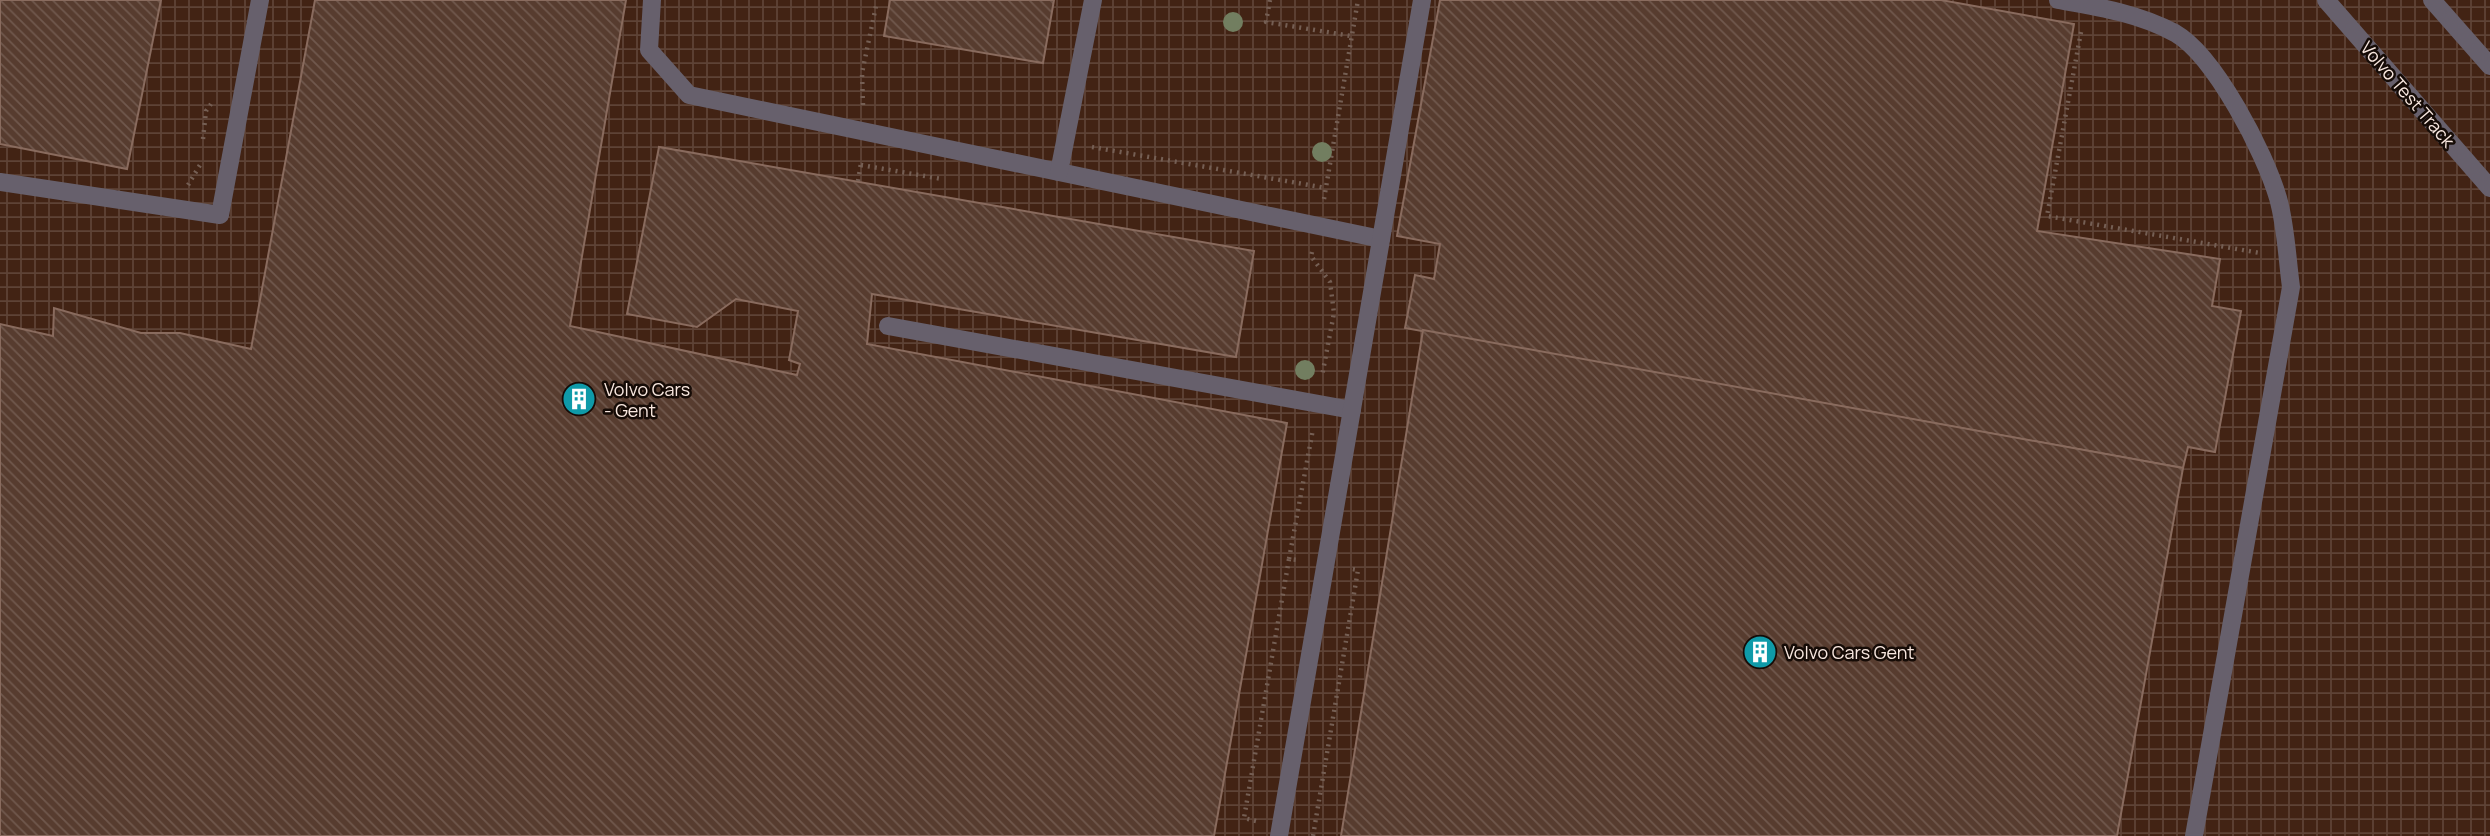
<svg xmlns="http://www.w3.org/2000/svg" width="2490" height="836" viewBox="0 0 2490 836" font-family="Manrope,sans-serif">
<defs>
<pattern id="industrial-grid" width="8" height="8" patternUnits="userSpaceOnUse" patternTransform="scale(1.75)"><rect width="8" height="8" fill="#422314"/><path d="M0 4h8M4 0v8" fill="none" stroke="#5e4336"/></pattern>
<pattern id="building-back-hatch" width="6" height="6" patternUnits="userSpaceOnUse" patternTransform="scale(1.75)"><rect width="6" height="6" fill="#573c2f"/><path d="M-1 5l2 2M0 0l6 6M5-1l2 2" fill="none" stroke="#70584d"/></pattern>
</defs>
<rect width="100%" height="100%" fill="#361d12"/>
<rect fill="url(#industrial-grid)" x="0" y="0" width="2490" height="836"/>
<g fill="url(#building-back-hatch)" stroke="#896b5e" stroke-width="2">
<path d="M0,0H161L127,169L0,144Z"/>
<path d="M315,0H626L570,326L797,375L800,364L789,360L798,311L736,299L697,327L627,314L659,147L1254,251L1236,357L872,294L867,344L1287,423L1214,836H0V324L53,336L54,308L141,333H180L251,349Z"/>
<path d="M890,0H1054L1043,63L884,36Z"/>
<path d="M1440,0H1941L2074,24L2037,231L2220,259L2212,306L2241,311L2215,452L2188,447L2183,468L1405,328L1415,275L1434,279L1440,244L1397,236Z"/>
<path d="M1423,330L2183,468L2117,836H1341Z"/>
</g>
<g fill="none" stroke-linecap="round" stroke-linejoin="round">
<g stroke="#755f54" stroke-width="4.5" stroke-dasharray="2 5" stroke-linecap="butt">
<path d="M1270,0L1266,22L1351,36"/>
<path d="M2081,32L2047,216L2260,253"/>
<path d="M863,105L862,73L876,6"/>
<path d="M203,139L206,111L211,104"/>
<path d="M1092,147L1326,188"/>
<path d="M861,165L942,179"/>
<path d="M858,181L861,163"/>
<path d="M188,185L200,165"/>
<path d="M1324,199L1358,0"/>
<path d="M1312,252L1311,256L1330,282L1334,313L1322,376"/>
<path d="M1289,559L1313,429"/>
<path d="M1256,821L1244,818L1289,559L1298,560"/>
<path d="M1313,836L1358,570L1352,569"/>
</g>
<g stroke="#67606c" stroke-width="18">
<path d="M652,0L649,50L689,95L1381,239"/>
<path d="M2058,0C2098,7 2138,13 2175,33C2215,56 2265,153 2278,198C2286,226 2287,258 2291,287L2194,836"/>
<path d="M2326,0L2490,188"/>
<path d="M2432,0L2490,66"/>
<path d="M1059,172L1093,0"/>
<path d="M0,182L220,215L260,0"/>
<path d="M888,326L1352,410"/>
<path d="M1279,836L1422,0"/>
</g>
</g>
<g fill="#727e60">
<circle cx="1233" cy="22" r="10"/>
<circle cx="1322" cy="152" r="10"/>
<circle cx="1305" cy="370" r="10"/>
</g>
<defs>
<symbol id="building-disc" viewBox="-11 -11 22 22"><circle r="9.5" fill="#0f9aa8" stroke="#150b06"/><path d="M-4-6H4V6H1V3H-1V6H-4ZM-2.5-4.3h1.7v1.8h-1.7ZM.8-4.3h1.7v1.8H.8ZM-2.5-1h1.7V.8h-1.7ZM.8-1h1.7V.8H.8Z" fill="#fff"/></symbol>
</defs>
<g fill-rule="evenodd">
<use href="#building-disc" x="560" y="380" width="38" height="38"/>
<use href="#building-disc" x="1741" y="633" width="38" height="38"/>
</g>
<g text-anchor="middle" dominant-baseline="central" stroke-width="5" stroke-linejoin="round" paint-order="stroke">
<g font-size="18" fill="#f8e7df" stroke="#150b06">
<text transform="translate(2408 94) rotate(49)">Volvo Test Track</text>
</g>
<g font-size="18" fill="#f8e7df" stroke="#150b06" text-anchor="start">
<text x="604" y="389">Volvo Cars<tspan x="604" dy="21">- Gent</tspan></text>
<text x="1784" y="652">Volvo Cars Gent</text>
</g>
</g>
</svg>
